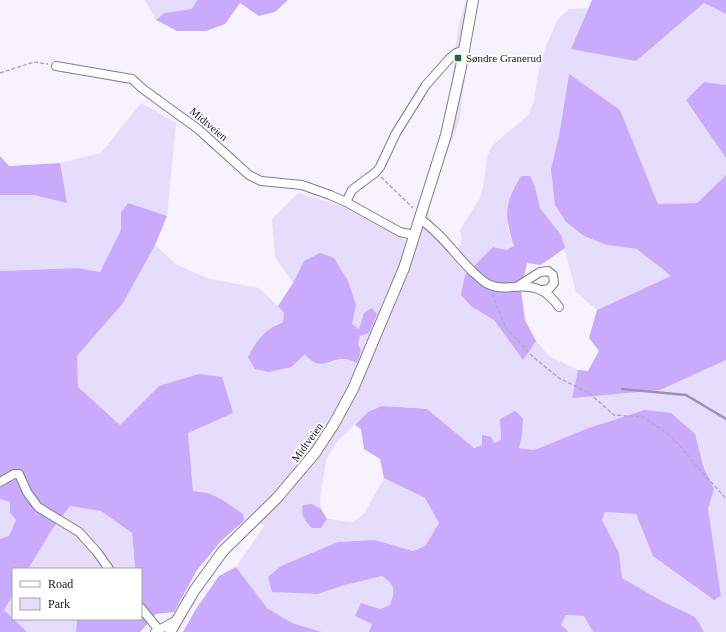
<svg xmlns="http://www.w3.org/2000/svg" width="726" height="632" viewBox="0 0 726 632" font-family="'Times New Roman',serif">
<rect width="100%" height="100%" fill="#f6f2fe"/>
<g fill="#e6dcfb">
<path d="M145,0H197L192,9L164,13L156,20Z"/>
<path d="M466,0H478L468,50L460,117L454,136L440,168L428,211L430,218L439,231L453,246L459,247L462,240L460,230L480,198L484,182L487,157L492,146L528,115L534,102L537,79L545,48L558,19L569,9L589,8L571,49L677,25L704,3L726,14V85L704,82L686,100L726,158V175L697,203L658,204L620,110L569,75L559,136L551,169L607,245L637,249L671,276L597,310L576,292L561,235L540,208L535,187L507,225L514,246L506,250L472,307L494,320L523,360L536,341L549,356L578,370L572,398L726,360V632H704L695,617L662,601L622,578L619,553L602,520L605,512L636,514L653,556L721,596L708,509L714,489L706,471L695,434L586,429L533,450L519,448L522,435L500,419L501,440L493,443L482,435V445L474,448L427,409L368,412L337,441L326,460L320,499L321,509L312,504V528H321L327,519L353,522L364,514L384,478L425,498L439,522L425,546L413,551L375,540L273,592L317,594L345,585L382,576C396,586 395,590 390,605L380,609L361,603L355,616L372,624L369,632H322L292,623L267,608L236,567L265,525L244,521L243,514L208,493L193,491L188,433L159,386L120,425L78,387L77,356L123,303L155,245L177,265L210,279L259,288L278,306L284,313L283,322L273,325L319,365L346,359L361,351L358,344L364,313L359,329L352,324L356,305L304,261L293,283L275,257L272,219L298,193L341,206L407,241L417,216L449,108L458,28Z"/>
<path d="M141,103L176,123L167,216L127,204L121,212V230L101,272L78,268L0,271V195H34L67,203L60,163L101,153Z"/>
<path d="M0,499L10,502V513L16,520L9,536L0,539Z"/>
<path d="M69,506L101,511L132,533L135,567L134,569H28L53,528Z"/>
<path d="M13,595V619L4,610Z"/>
<path d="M566,615L584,616L593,632H569L561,625Z"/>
<path d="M13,619H77L76,632H27Z"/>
</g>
<g fill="#c9aafc">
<path d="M197,0H288L275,12L259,16L240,3L225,24L206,31H177L156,20L164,13L192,9Z"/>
<path d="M592,0H726V14L704,3L636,61L571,49Z"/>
<path d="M569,74L620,110L658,204L697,203L726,175V360L660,390L572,398L578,370L588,371L599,351L589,338L597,310L671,276L637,249L607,245L584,236L566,222L555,205L551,169L559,136Z"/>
<path d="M704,82L726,85V158L686,100Z"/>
<path d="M0,156L9,166L60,163L67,203L34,195H0Z"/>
<path d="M521,176H530L535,187L540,208L561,235L565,248L541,265L527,263L521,291L525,320L536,341L523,360L494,320L472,307L461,295L465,275L493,247L506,250L514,246C504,214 504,205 521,176Z"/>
<path d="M128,203L167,216L155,245L123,303L77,356L78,387L120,425L159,386L199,374L222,377L233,413L188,433L193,491L208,493L221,499L243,514L244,521L222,540L197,570L174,612L156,614L140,632H76L77,619H141V569H134L135,566L132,533L101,511L70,506L53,528L28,569H13V595L4,610L27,632H0V539L9,536L16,520L10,513V502L0,499V271L78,268L100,272L121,230V212Z"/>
<path d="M320,253L334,258L348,281L356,305L352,324L359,329L364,313L372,308L377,314L369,333L360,336L358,344L361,351L357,363C354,362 349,359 345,359C327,359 320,373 305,354L291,367L269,372L255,369L248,357C257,340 265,329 283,322L284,313L278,306L293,283L304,261Z"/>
<path d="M382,406L427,409L474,448L482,445V435L491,437L494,443L501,440L500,419L515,411L523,418L522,435L519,448L534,450L586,429L645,410L671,413L695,434L704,468L714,489L708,509L721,596L714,600L653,556L636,514L605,512L602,520L619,553L622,578L662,601L695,617L704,632H593L584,616L566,615L561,625L569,632H369L372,624L355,616L361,603L380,609L390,605C395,590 396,586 382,576L345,585L317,594L272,592L268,577L281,566L338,542L375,540L413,551L425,546L439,523L425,498L384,478L380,459L364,449L361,429L355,425L368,412Z"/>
<path d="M312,504L321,509L327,519L321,528H312C305,521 300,515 303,505Z"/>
<path d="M236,567L267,608L292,623L322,632H183L196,609L219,576Z"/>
</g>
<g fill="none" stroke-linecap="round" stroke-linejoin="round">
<path stroke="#9e91b6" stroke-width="2.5" d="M622,389L686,395L726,419"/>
<defs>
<g id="minor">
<path d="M56,66L132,79L143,89L198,129L249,175L261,181L302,185L330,195L346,202L400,232L414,235"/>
<path d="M346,202L352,190L376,172L380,167L396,133L426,85L449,59L456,53L462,51L464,52"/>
<path d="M420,219C441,233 456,256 474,273C479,277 483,282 488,284C496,288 504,288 512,287C535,285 546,289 559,307"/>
<path d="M518,286L540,272L548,271L553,275L554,283L549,289L543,290"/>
<path d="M0,482L14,474H19L27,492L38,507L79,532L97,552L109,569"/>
<path d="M141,608L159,630"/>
<path d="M155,632L173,622L175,623"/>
</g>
<path id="major" d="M170,632L194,591L223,551L277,498L315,453L334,424L353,389L404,268L446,135L461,67L473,0"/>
</defs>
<use href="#minor" stroke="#827e8b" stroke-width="10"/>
<use href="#major" stroke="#827e8b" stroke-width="12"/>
<g stroke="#b0adb7" stroke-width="1.5" stroke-dasharray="4 2" stroke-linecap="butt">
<path d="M0,73L34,62L48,64"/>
<path d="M381,177L413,208"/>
<path d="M492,294L506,328L533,357L559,378L589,393L614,415L643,417L671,436L726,499"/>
</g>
<use href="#minor" stroke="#fff" stroke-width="8"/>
<use href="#major" stroke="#fff" stroke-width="10"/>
</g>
<rect fill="#1f6b39" stroke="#fff" stroke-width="1.5" x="454" y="54" width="8" height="8" rx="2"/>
<g text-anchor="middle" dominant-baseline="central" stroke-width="3.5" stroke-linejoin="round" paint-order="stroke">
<g font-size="11" fill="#19181d" stroke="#fff" text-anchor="start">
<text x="466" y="58">Søndre Granerud</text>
</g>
<g font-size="11" fill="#19181d" stroke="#fff">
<text transform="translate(209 124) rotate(40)">Midtveien</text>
<text transform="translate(307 442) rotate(-54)">Midtveien</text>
</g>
</g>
<rect x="12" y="568" width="130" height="52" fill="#ffffff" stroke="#a3a3a5"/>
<rect x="20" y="581" width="20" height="6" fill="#ffffff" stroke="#a3a3a5"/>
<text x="48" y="588" font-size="12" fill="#19181d">Road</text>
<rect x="20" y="598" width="20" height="12" fill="#e6dcfb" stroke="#a3a3a5"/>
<text x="48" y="608" font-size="12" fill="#19181d">Park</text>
</svg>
